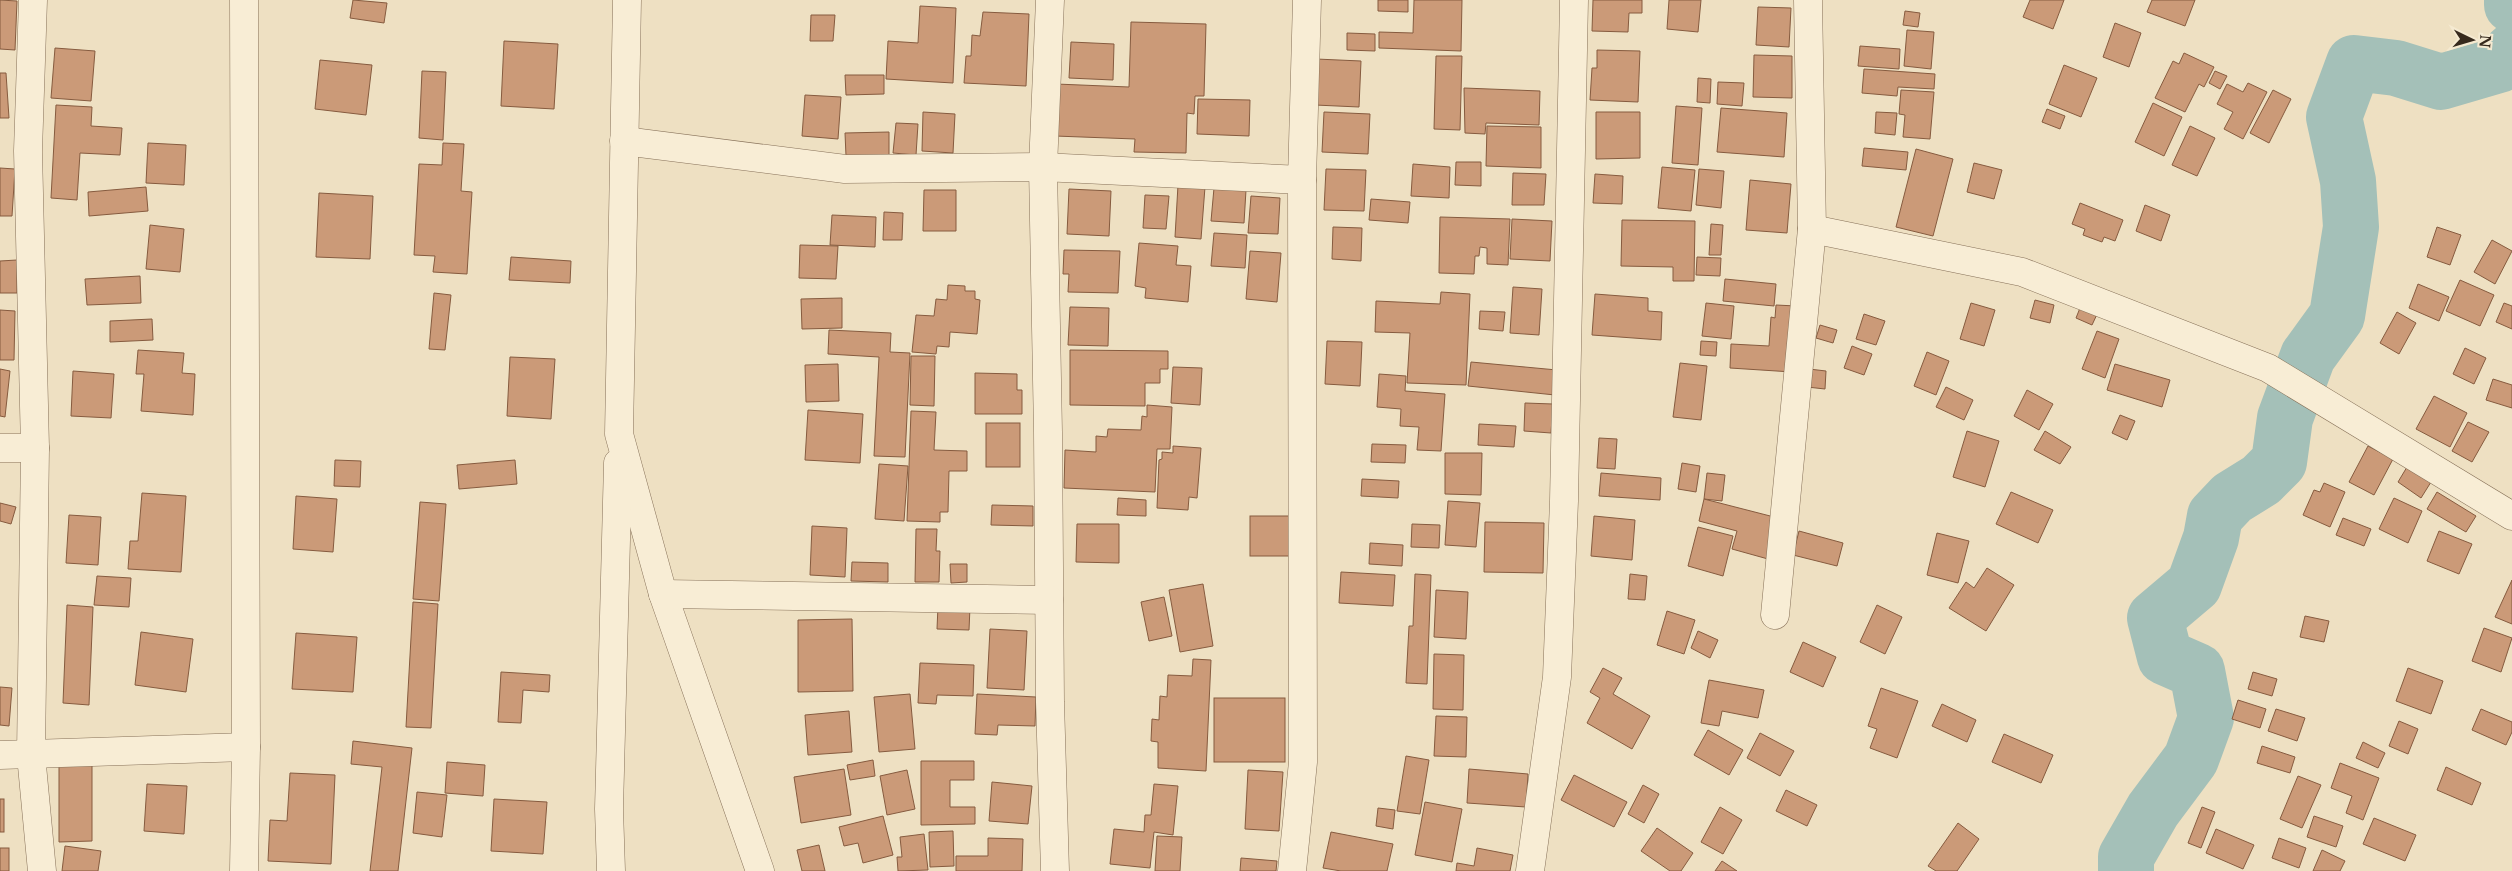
<svg xmlns="http://www.w3.org/2000/svg" width="2512" height="871" viewBox="0 0 2512 871" font-family="'Libre Baskerville',serif">
<rect width="100%" height="100%" fill="#eee0c2"/>
<g fill="none" stroke-linecap="round" stroke-linejoin="round">
<g stroke="#a4c0b8" stroke-width="56">
<path d="M2512,0V5"/>
<path d="M2126,871V857L2153,810L2191,759L2206,718L2197,671L2165,657L2155,618L2194,585L2211,538L2215,516L2232,498L2261,480L2279,462L2285,418L2308,356L2337,316L2351,227L2348,181L2334,117L2354,63L2396,68L2441,82L2499,65L2512,51"/>
</g>
</g>
<g fill="#cb9a78" stroke="#865b3f">
<path d="M0,0L17,1L15,50L0,49Z"/>
<path d="M353,0L387,3L384,23L350,18Z"/>
<path d="M1378,0H1408V12L1378,11Z"/>
<path d="M1414,0H1462L1461,51L1379,48V32L1413,33Z"/>
<path d="M1593,0H1642V13H1629L1628,32L1592,31Z"/>
<path d="M1669,0H1701L1698,32L1667,29Z"/>
<path d="M2030,0H2064L2053,29L2023,17Z"/>
<path d="M2152,0H2195L2185,26L2147,12Z"/>
<path d="M920,6L956,8L953,83L886,79L888,41L918,43Z"/>
<path d="M1758,7L1791,8L1789,47L1756,45Z"/>
<path d="M1905,11L1920,13L1918,27L1903,25Z"/>
<path d="M983,12L1029,14L1026,86L964,83L966,56H971L972,35L980,36Z"/>
<path d="M811,15H835L833,41H810Z"/>
<path d="M1131,22L1206,24L1204,96H1195L1194,114L1187,113L1186,153L1134,152L1135,139L1055,136L1056,84L1129,87Z"/>
<path d="M2115,23L2141,33L2129,67L2103,57Z"/>
<path d="M1907,30L1934,32L1931,69L1904,66Z"/>
<path d="M1347,33L1375,34V51L1347,50Z"/>
<path d="M504,41L558,44L554,109L501,106Z"/>
<path d="M1071,42L1114,44L1113,80L1069,78Z"/>
<path d="M1860,46L1900,49L1899,69L1858,66Z"/>
<path d="M55,48L95,51L91,101L51,98Z"/>
<path d="M1597,50L1640,51L1638,102L1590,100L1592,68H1597Z"/>
<path d="M2184,53L2214,67L2204,87L2199,84L2185,112L2155,98L2173,61L2179,64Z"/>
<path d="M1754,55L1792,56V98L1753,97Z"/>
<path d="M1436,56H1462L1460,130L1434,129Z"/>
<path d="M1316,59L1361,61L1359,107L1315,105Z"/>
<path d="M320,60L372,65L366,115L315,109Z"/>
<path d="M2064,65L2097,78L2081,117L2049,104Z"/>
<path d="M1864,69L1935,74L1934,89L1898,87L1897,96L1862,93Z"/>
<path d="M422,71L446,72L443,140L419,138Z"/>
<path d="M2215,71L2227,76L2220,89L2209,83Z"/>
<path d="M0,73H6L9,118H0Z"/>
<path d="M845,75H884V94L846,95Z"/>
<path d="M1698,78L1711,79L1710,103L1697,102Z"/>
<path d="M1718,82L1744,83L1742,106L1717,104Z"/>
<path d="M2248,83L2267,92L2243,139L2224,129L2233,112L2217,104L2227,84L2243,92Z"/>
<path d="M1464,88L1540,91L1539,125L1486,123L1485,134L1465,133Z"/>
<path d="M1901,90L1934,92L1930,139L1903,137L1905,115L1899,114Z"/>
<path d="M2273,90L2291,99L2269,143L2250,133Z"/>
<path d="M805,95L841,97L838,139L802,136Z"/>
<path d="M1198,99L1250,100L1249,136L1197,134Z"/>
<path d="M2153,103L2182,117L2164,156L2135,142Z"/>
<path d="M56,105L92,107L91,126L122,128L120,155L80,153L77,200L51,198Z"/>
<path d="M1676,106L1702,108L1698,165L1672,163Z"/>
<path d="M1721,108L1787,113L1784,157L1717,152Z"/>
<path d="M2047,109L2065,116L2060,129L2042,122Z"/>
<path d="M923,112L955,114L953,153L922,151Z"/>
<path d="M1324,112L1370,114L1368,154L1322,152Z"/>
<path d="M1596,112H1640V158L1596,159Z"/>
<path d="M1876,112L1897,113L1895,135L1875,133Z"/>
<path d="M896,123L918,124L916,155L893,153Z"/>
<path d="M1487,126L1541,127V168L1486,166Z"/>
<path d="M2190,126L2215,138L2197,176L2172,165Z"/>
<path d="M889,132V156H846L845,133Z"/>
<path d="M148,143L186,145L184,185L146,183Z"/>
<path d="M443,143L464,144L461,191L472,192L467,274L433,272L435,256L414,255L419,164L442,165Z"/>
<path d="M1864,148L1908,152L1906,170L1862,166Z"/>
<path d="M1916,149L1953,159L1933,236L1896,227Z"/>
<path d="M1456,162H1481V186L1455,185Z"/>
<path d="M1974,163L2002,170L1994,199L1967,192Z"/>
<path d="M1413,164L1450,167L1449,198L1411,196Z"/>
<path d="M1662,167L1695,170L1691,211L1658,208Z"/>
<path d="M0,168L15,169L12,216H0Z"/>
<path d="M1326,169L1366,170L1364,211L1324,210Z"/>
<path d="M1699,169L1724,171L1721,208L1696,205Z"/>
<path d="M1513,173L1546,174L1544,205H1512Z"/>
<path d="M1595,174L1623,176L1622,204L1593,203Z"/>
<path d="M1750,180L1791,184L1787,233L1746,230Z"/>
<path d="M1178,185L1205,187L1201,239L1175,237Z"/>
<path d="M146,187L148,211L89,216L88,192Z"/>
<path d="M1214,188L1246,190L1244,223L1211,221Z"/>
<path d="M1069,189L1111,191L1109,236L1067,234Z"/>
<path d="M924,190H956V231H923Z"/>
<path d="M319,193L373,196L370,259L316,257Z"/>
<path d="M1145,195L1169,196L1166,229L1143,228Z"/>
<path d="M1251,196L1280,198L1278,234L1248,233Z"/>
<path d="M1371,199L1410,202L1408,223L1369,220Z"/>
<path d="M2080,203L2123,220L2115,241L2104,237L2102,242L2083,235L2085,229L2072,224Z"/>
<path d="M2145,205L2170,215L2161,241L2136,231Z"/>
<path d="M884,212L903,213L902,240H883Z"/>
<path d="M832,215L876,217L875,247L830,245Z"/>
<path d="M1440,217L1510,219L1508,265L1487,264V248L1480,247L1479,256H1475L1474,274L1439,273Z"/>
<path d="M1512,219L1552,221L1550,261L1510,259Z"/>
<path d="M1622,220L1695,221L1694,281H1673V267L1621,266Z"/>
<path d="M1711,224L1723,225L1721,255H1709Z"/>
<path d="M150,225L184,229L180,272L146,269Z"/>
<path d="M1333,227L1362,228L1361,261L1332,259Z"/>
<path d="M2437,227L2461,235L2450,265L2427,257Z"/>
<path d="M1214,233L1247,235L1245,268L1211,266Z"/>
<path d="M2492,240L2512,251L2495,284L2474,272Z"/>
<path d="M1139,243L1178,246L1176,265L1191,266L1188,302L1145,298L1146,288L1135,286Z"/>
<path d="M800,245L838,246L836,279L799,278Z"/>
<path d="M1064,250L1120,251L1118,293L1068,292L1069,274H1063Z"/>
<path d="M1250,251L1281,253L1277,302L1246,299Z"/>
<path d="M511,257L571,261L570,283L509,280Z"/>
<path d="M1697,257L1721,258L1720,276L1696,275Z"/>
<path d="M17,260V293H0V261Z"/>
<path d="M140,276L141,303L87,305L85,279Z"/>
<path d="M1725,279L1776,284L1774,306L1723,301Z"/>
<path d="M2460,280L2494,295L2480,326L2446,311Z"/>
<path d="M2418,284L2449,297L2439,321L2409,308Z"/>
<path d="M948,285L965,286V291H975V299L980,300L977,334L950,332L949,347L937,346L936,354L912,352L916,315L934,316L936,299L947,300Z"/>
<path d="M1513,287L1542,289L1539,335L1510,333Z"/>
<path d="M1441,292L1470,294L1466,385L1407,383L1410,333L1375,332L1376,301L1440,304Z"/>
<path d="M434,293L451,295L445,350L429,349Z"/>
<path d="M1595,294L1648,298V311L1662,312L1661,340L1592,335Z"/>
<path d="M842,298V328L802,329L801,299Z"/>
<path d="M2035,300L2054,305L2050,323L2030,318Z"/>
<path d="M1706,303L1734,306L1731,339L1702,336Z"/>
<path d="M1971,303L1995,310L1984,346L1960,339Z"/>
<path d="M2082,303L2099,310L2092,325L2076,318Z"/>
<path d="M2504,303L2512,306V329L2496,322Z"/>
<path d="M1776,305L1796,306L1792,372L1730,368L1731,344L1769,346L1771,317L1775,318Z"/>
<path d="M1070,307L1109,308L1108,346L1068,345Z"/>
<path d="M0,310L15,311L14,360H0Z"/>
<path d="M1480,311L1505,312L1503,331L1479,329Z"/>
<path d="M2397,312L2416,323L2399,354L2380,343Z"/>
<path d="M1864,314L1885,321L1876,345L1856,339Z"/>
<path d="M152,319L153,340L110,342V321Z"/>
<path d="M1820,325L1837,330L1833,343L1816,338Z"/>
<path d="M829,330L891,333L890,352L910,353L905,457L874,456L879,357L828,354Z"/>
<path d="M2097,331L2119,339L2105,378L2082,369Z"/>
<path d="M1327,341L1362,342L1360,386L1325,384Z"/>
<path d="M1701,341L1717,342L1716,356L1700,355Z"/>
<path d="M1852,346L1872,354L1864,375L1844,368Z"/>
<path d="M2465,348L2486,358L2474,384L2453,374Z"/>
<path d="M138,350L184,353L182,373L195,374L193,415L141,411L144,374H136Z"/>
<path d="M1070,350L1168,351V369H1160V383H1145V406L1070,405Z"/>
<path d="M1927,352L1949,361L1936,395L1914,386Z"/>
<path d="M911,356H935L934,406L910,405Z"/>
<path d="M510,357L555,359L551,419L507,416Z"/>
<path d="M1471,362L1557,370L1555,395L1468,386Z"/>
<path d="M1680,363L1707,366L1701,420L1673,417Z"/>
<path d="M838,364L839,401L806,402L805,365Z"/>
<path d="M2115,364L2170,380L2162,407L2107,390Z"/>
<path d="M1173,367L1202,368L1200,405L1171,403Z"/>
<path d="M0,369L10,371L5,417L0,416Z"/>
<path d="M1809,369L1826,371L1825,389L1807,387Z"/>
<path d="M73,371L114,374L111,418L71,416Z"/>
<path d="M975,373L1017,374V390H1022V414H975Z"/>
<path d="M1379,374L1406,376L1405,391L1445,394L1441,451L1417,450L1419,427L1400,426L1401,409L1377,407Z"/>
<path d="M2493,379L2512,385V408L2486,400Z"/>
<path d="M1946,387L1973,400L1964,420L1936,407Z"/>
<path d="M2027,390L2053,404L2039,430L2014,416Z"/>
<path d="M2434,396L2467,413L2450,447L2416,429Z"/>
<path d="M1525,403L1553,404L1551,433L1524,431Z"/>
<path d="M1147,405L1172,407L1170,449H1157L1155,492L1064,488L1065,450L1096,452V436L1107,437L1108,429L1141,430L1142,416L1147,417Z"/>
<path d="M808,410L863,414L860,463L805,460Z"/>
<path d="M911,411L936,412L934,450L967,451V471H949L948,512H940V522L907,521Z"/>
<path d="M2120,415L2135,421L2127,440L2112,433Z"/>
<path d="M2468,422L2489,432L2472,462L2452,451Z"/>
<rect x="986" y="423" width="34" height="44"/>
<path d="M1479,424L1516,426L1514,447L1478,445Z"/>
<path d="M1967,431L1999,441L1985,487L1953,477Z"/>
<path d="M2045,431L2071,447L2060,464L2034,450Z"/>
<path d="M1599,438L1617,439L1615,469L1597,468Z"/>
<path d="M1372,444L1406,445L1405,463L1371,462Z"/>
<path d="M1173,446L1201,448L1197,498L1189,497L1188,510L1157,508L1159,460L1162,459V452L1173,453Z"/>
<path d="M2368,446L2393,459L2374,495L2349,482Z"/>
<path d="M1445,453H1482L1481,495L1445,494Z"/>
<path d="M335,460L361,461L360,487L334,486Z"/>
<path d="M515,460L517,484L459,489L457,465Z"/>
<path d="M1682,463L1700,466L1696,492L1678,489Z"/>
<path d="M879,464L908,466L904,521L875,519Z"/>
<path d="M2407,467L2431,482L2421,498L2398,482Z"/>
<path d="M1601,473L1661,478L1660,500L1599,496Z"/>
<path d="M1707,473L1725,475L1722,501L1704,499Z"/>
<path d="M1362,479L1399,481L1398,498L1361,496Z"/>
<path d="M2324,483L2345,492L2330,527L2303,515L2314,490L2320,492Z"/>
<path d="M2011,492L2053,510L2038,543L1996,524Z"/>
<path d="M2437,492L2476,516L2466,532L2427,509Z"/>
<path d="M142,493L186,496L181,572L128,569L130,541H138Z"/>
<path d="M296,496L337,499L333,552L293,549Z"/>
<path d="M1118,498L1146,500V516L1117,515Z"/>
<path d="M2394,498L2422,511L2408,543L2379,529Z"/>
<path d="M1704,499L1778,518L1768,559L1732,549L1737,531L1699,521Z"/>
<path d="M1448,501L1480,503L1476,547L1445,545Z"/>
<path d="M420,502L446,504L439,601L413,599Z"/>
<path d="M0,503L16,507L11,524L0,521Z"/>
<path d="M992,505L1033,506V526L991,525Z"/>
<path d="M69,515L101,517L98,565L66,563Z"/>
<rect x="1250" y="516" width="44" height="40"/>
<path d="M1594,516L1635,520L1632,560L1591,556Z"/>
<path d="M2343,518L2371,529L2364,546L2336,535Z"/>
<path d="M1485,522L1544,523L1543,573L1484,572Z"/>
<path d="M1077,524H1119V563L1076,562Z"/>
<path d="M1412,524L1440,525L1439,548L1411,547Z"/>
<path d="M812,526L847,528L845,577L810,575Z"/>
<path d="M1698,527L1733,536L1723,576L1688,566Z"/>
<path d="M916,529H937L936,551H940L939,582H915Z"/>
<path d="M1799,531L1843,543L1837,566L1793,555Z"/>
<path d="M2439,531L2472,544L2459,574L2427,561Z"/>
<path d="M1937,533L1969,541L1958,583L1927,575Z"/>
<path d="M1370,543L1403,545L1402,566L1369,564Z"/>
<path d="M852,562L888,563V582L851,581Z"/>
<path d="M950,564H967V582L951,583Z"/>
<path d="M1987,568L2014,585L1986,631L1949,608L1966,582L1974,588Z"/>
<path d="M1341,572L1395,575L1393,606L1339,603Z"/>
<path d="M1415,574L1431,575L1427,684L1406,683L1409,626H1413Z"/>
<path d="M1630,574L1647,576L1645,600L1628,599Z"/>
<path d="M97,576L131,578L129,607L94,605Z"/>
<path d="M2512,580V624L2495,617Z"/>
<path d="M1203,584L1213,646L1180,652L1169,590Z"/>
<path d="M1436,590L1468,592L1466,639L1434,637Z"/>
<path d="M1164,597L1172,636L1149,641L1141,602Z"/>
<path d="M413,602L438,604L431,728L406,727Z"/>
<path d="M67,605L93,607L89,705L63,703Z"/>
<path d="M1877,605L1902,617L1885,654L1860,642Z"/>
<path d="M938,606L970,607L969,630L937,629Z"/>
<path d="M1667,611L1695,620L1684,654L1657,645Z"/>
<path d="M2305,616L2329,621L2324,642L2300,637Z"/>
<path d="M852,619L853,691L798,692V620Z"/>
<path d="M2484,628L2512,638L2501,672L2472,661Z"/>
<path d="M990,629L1027,631L1024,690L987,688Z"/>
<path d="M1698,631L1718,640L1710,658L1691,648Z"/>
<path d="M141,632L193,639L186,692L135,685Z"/>
<path d="M296,633L357,637L353,692L292,689Z"/>
<path d="M1803,642L1836,657L1823,687L1790,672Z"/>
<path d="M1434,654L1464,655L1463,710L1433,709Z"/>
<path d="M1193,659L1211,660L1206,771L1158,768V742L1151,741L1152,719L1159,720L1160,696L1167,697L1168,675L1192,676Z"/>
<path d="M920,663L974,665L973,696L937,695L936,704L918,703Z"/>
<path d="M1603,668L1622,678L1613,694L1650,716L1632,749L1587,723L1600,698L1590,692Z"/>
<path d="M2408,668L2443,681L2431,714L2396,701Z"/>
<path d="M501,672L550,675L549,692L523,690L521,723L498,722Z"/>
<path d="M2253,672L2277,679L2272,696L2248,689Z"/>
<path d="M1709,680L1764,690L1758,718L1722,711L1719,726L1701,723Z"/>
<path d="M0,687L12,688L9,726L0,725Z"/>
<path d="M1881,688L1918,701L1897,758L1870,748L1877,729L1868,726Z"/>
<path d="M910,694L915,749L879,752L874,697Z"/>
<path d="M977,694L1036,697L1035,726L998,725L997,735L975,734Z"/>
<rect x="1214" y="698" width="71" height="64"/>
<path d="M2238,700L2266,709L2260,728L2232,719Z"/>
<path d="M1942,704L1976,720L1967,742L1932,726Z"/>
<path d="M2276,709L2305,718L2297,741L2268,731Z"/>
<path d="M2481,709L2512,722V732L2506,745L2472,730Z"/>
<path d="M849,711L852,752L808,755L805,715Z"/>
<path d="M1436,716L1467,717L1466,757L1434,756Z"/>
<path d="M2399,721L2418,729L2408,754L2389,746Z"/>
<path d="M1708,730L1743,750L1729,775L1694,755Z"/>
<path d="M1760,733L1794,751L1780,776L1747,758Z"/>
<path d="M2004,734L2053,755L2041,783L1992,762Z"/>
<path d="M353,741L412,748L398,871H370L382,767L351,764Z"/>
<path d="M2363,742L2385,753L2378,768L2356,758Z"/>
<path d="M2262,746L2295,757L2290,773L2257,763Z"/>
<path d="M1406,756L1429,760L1420,814L1397,811Z"/>
<path d="M59,758H92V841L59,842Z"/>
<path d="M873,760L875,776L850,780L847,765Z"/>
<path d="M921,761H974V780H950V807H975V824L921,825Z"/>
<path d="M447,762L485,765L483,796L445,793Z"/>
<path d="M2340,763L2379,778L2363,820L2346,813L2352,796L2331,788Z"/>
<path d="M2446,767L2481,783L2472,805L2437,790Z"/>
<path d="M844,769L851,815L801,823L794,777Z"/>
<path d="M1469,769L1528,774L1526,807L1467,803Z"/>
<path d="M907,770L915,809L887,815L880,776Z"/>
<path d="M1248,770L1283,772L1279,831L1245,829Z"/>
<path d="M290,773L335,775L331,864L268,861L270,820L287,821Z"/>
<path d="M1574,775L1627,802L1614,827L1561,800Z"/>
<path d="M2298,776L2321,785L2302,828L2280,819Z"/>
<path d="M992,782L1032,786L1028,824L989,821Z"/>
<path d="M147,784L187,786L184,834L144,831Z"/>
<path d="M1154,784L1178,786L1173,835L1154,832L1150,868L1110,864L1114,829L1144,832L1145,815H1151Z"/>
<path d="M1643,785L1659,794L1644,823L1628,814Z"/>
<path d="M1786,790L1817,805L1807,826L1776,811Z"/>
<path d="M417,792L447,795L442,837L413,833Z"/>
<rect x="0" y="799" width="4" height="33"/>
<path d="M494,799L547,802L543,854L491,851Z"/>
<path d="M1425,802L1462,809L1452,862L1415,855Z"/>
<path d="M1720,807L1742,820L1723,854L1701,842Z"/>
<path d="M2202,807L2215,812L2201,848L2188,843Z"/>
<path d="M1378,808L1395,810L1393,829L1376,826Z"/>
<path d="M883,816L893,855L863,863L858,843L844,846L839,827Z"/>
<path d="M2314,816L2343,826L2336,847L2307,837Z"/>
<path d="M2374,818L2416,835L2405,861L2363,844Z"/>
<path d="M1958,823L1979,839L1957,871H1936L1928,866Z"/>
<path d="M1657,828L1693,853L1681,871H1670L1641,851Z"/>
<path d="M2216,829L2254,845L2243,869L2206,853Z"/>
<path d="M953,831L954,866L930,867L929,832Z"/>
<path d="M1331,832L1393,844L1387,871H1341L1323,868Z"/>
<path d="M924,834L928,870L898,871L897,857H902L900,837Z"/>
<path d="M1157,836L1182,837L1180,871H1155Z"/>
<path d="M988,838L1023,839L1022,871H956V856H988Z"/>
<path d="M2279,838L2306,848L2299,868L2272,858Z"/>
<path d="M819,845L825,871H802L797,850Z"/>
<path d="M65,846L101,851L98,871H62Z"/>
<rect x="0" y="848" width="9" height="23"/>
<path d="M1477,848L1513,855L1510,871H1456L1457,863L1474,866Z"/>
<path d="M2322,850L2345,861L2340,871H2313Z"/>
<path d="M1241,858L1277,861L1276,871H1240Z"/>
<path d="M1722,861L1737,871H1715Z"/>
</g>
<g fill="none" stroke-linecap="round" stroke-linejoin="round">
<defs>
<g id="minor">
<path d="M33,0L28,151L35,448L31,755L42,871"/>
<path d="M627,0L619,434L663,594L760,871"/>
<path d="M1050,0L1043,167L1048,432L1050,702L1055,871"/>
<path d="M624,141L845,169L1043,167L1302,180"/>
<path d="M1812,229L2022,272L2268,368L2512,516"/>
<path d="M0,448H35"/>
<path d="M663,594L1049,600"/>
<path d="M1775,615L1812,229L1808,0"/>
<path d="M0,755L246,747"/>
<path d="M244,871L246,747L244,0"/>
<path d="M611,871L609,809L618,463"/>
<path d="M1292,871L1303,762L1302,180L1307,0"/>
<path d="M1530,871L1557,677L1564,501L1574,0"/>
</g>
</defs>
<use href="#minor" stroke="#877159" stroke-width="29"/>
<use href="#minor" stroke="#f8edd5" stroke-width="28"/>
</g>
<g transform="translate(2472 40) rotate(95)" stroke="#f5ead1" stroke-width="4" paint-order="stroke">
<path d="M0-4L9 19L0 12L-9 19Z" fill="#372a1d"/>
<text y="-8" font-size="14" font-weight="bold" text-anchor="middle" fill="#372a1d">N</text>
</g>
</svg>
